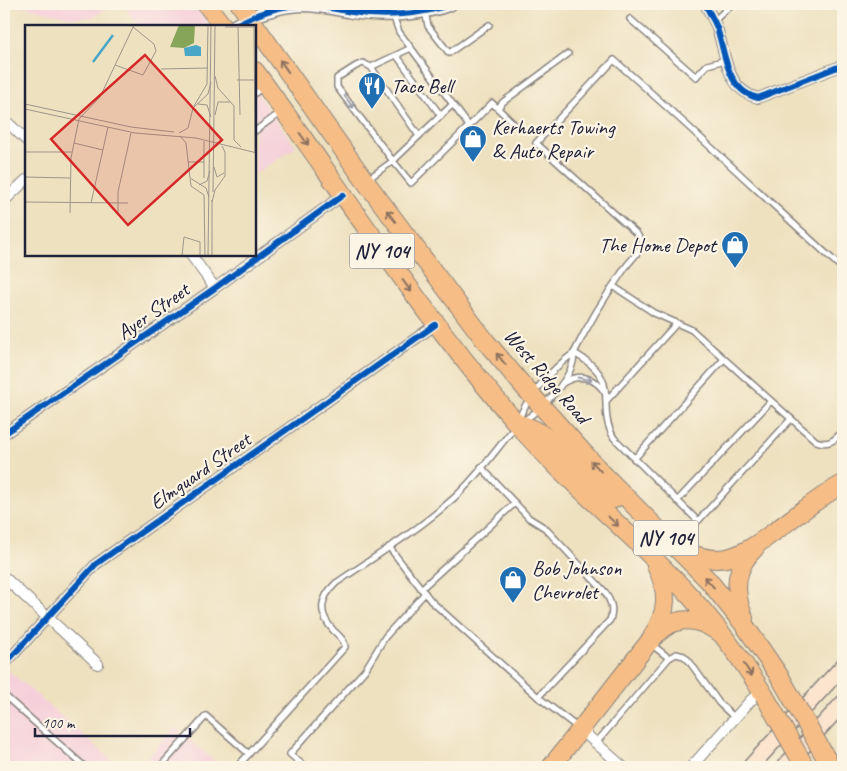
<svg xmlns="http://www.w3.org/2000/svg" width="847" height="771" viewBox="0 0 847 771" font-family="Caveat,sans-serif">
<rect width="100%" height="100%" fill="#fcf5e5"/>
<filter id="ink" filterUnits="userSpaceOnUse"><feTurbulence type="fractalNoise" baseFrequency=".02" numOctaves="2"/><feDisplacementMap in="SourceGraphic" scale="10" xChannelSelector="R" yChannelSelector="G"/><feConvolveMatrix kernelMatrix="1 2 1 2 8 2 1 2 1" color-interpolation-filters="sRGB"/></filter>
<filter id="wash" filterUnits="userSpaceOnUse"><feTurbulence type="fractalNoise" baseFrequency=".0096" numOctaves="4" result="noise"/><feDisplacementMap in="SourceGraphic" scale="20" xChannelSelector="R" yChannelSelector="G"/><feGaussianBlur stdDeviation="1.12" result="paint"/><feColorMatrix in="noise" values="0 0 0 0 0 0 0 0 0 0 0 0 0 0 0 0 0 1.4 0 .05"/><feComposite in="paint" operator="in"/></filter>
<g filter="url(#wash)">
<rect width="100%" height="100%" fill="#eee1c0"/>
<g fill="#f5cfda">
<path d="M21,4H116L92,17L73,18L23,6Z"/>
<path d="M124,4H195L210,26H139L129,13Z"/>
<path d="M255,91L296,147L255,174Z"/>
<path d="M4,667L120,767H4Z"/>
<path d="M175,727L221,767H140Z"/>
</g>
</g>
<g filter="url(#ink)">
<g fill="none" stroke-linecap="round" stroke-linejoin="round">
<defs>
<g id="service">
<path d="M425,11L428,26L449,53L489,25"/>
<path d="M630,19L696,77L707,65L726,60"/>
<path d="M714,21L732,4"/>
<path d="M397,56L441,116"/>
<path d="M371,67L363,63L356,66L337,78V87L393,161L419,136L371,67L411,48"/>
<path d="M255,93L263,87"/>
<path d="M498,108L503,102L568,54"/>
<path d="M469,126L492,103L513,123"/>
<path d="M255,131L281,112"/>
<path d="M419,136L452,105"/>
<path d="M368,179L393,161L411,183L469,126L399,32L389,4"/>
<path d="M613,286L654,313L692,330L816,441C829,446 835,440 843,431"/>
<path d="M563,383C580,372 596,378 606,394"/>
<path d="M607,400L677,323"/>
<path d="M519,419C527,396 554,367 574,353"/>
<path d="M791,419L698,521L614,438C594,404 625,381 574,353C588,324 606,295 625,268C630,260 641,252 642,242L637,234L536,143L614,60C692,128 767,200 843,269"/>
<path d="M523,421C542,409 575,377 574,353"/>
<path d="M634,459L724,359"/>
<path d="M481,467L529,518L545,528L605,592C611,602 614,609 610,620L538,697"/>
<path d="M677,501L771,401"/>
<path d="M389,547L431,601L538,697L577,727"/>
<path d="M421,589L515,503"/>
<path d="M651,644L669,658"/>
<path d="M4,695L85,767"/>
<path d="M596,743L669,658L676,654L684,656L689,661L719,703L735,718"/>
<path d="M160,767L206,716L249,754"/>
<path d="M237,767L345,647C345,640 339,636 334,631C318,614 319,599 336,583C376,556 419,530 455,497C477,477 495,451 515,427"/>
<path d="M305,767L290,754L365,670L385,637L425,593"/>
</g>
<g id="minor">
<path d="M705,4C709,12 714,20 717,28C726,55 726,90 758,98L843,65"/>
<path d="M4,119L26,140"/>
<path d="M4,201L26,180"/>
<path d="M191,255L215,288"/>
<path d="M4,434L215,288L343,195"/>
<path d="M4,577L98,664"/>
<path d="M4,665L96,564L435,325"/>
<path d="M580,729L623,767"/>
<path d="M691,767L751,700L763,692"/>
</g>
<path id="tertiary" d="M234,26C256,14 278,5 303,5C320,5 336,9 352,12C382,17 423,15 451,4"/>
<g id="secondary">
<path d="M750,767L843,666"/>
<path d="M784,767L843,703"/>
</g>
<g id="trunk">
<path d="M206,4L223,26"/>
<path d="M240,4L365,181L487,343L525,388L601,472L709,581L745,626L780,677"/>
<path d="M255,71C342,190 421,314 519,426C563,477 616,520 663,568C702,606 735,648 764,695"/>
<path d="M522,425C547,432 560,451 577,468C589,479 601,490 614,499"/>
<path d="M682,549C696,557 711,561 727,558C744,554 759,543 774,532C796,516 819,497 843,484"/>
<path d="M744,618C733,591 734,568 755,548"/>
<path d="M653,635C668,612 669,591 656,566"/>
<path d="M551,767L649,642C670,618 690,613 717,631"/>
</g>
</defs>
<use href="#service" stroke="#88827e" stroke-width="8"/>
<use href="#minor" stroke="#88827e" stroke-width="12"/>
<use href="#tertiary" stroke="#88827e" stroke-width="15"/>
<use href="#secondary" stroke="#88827e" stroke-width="18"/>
<use href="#trunk" stroke="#88827e" stroke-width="20"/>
<use href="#service" stroke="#fff" stroke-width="5"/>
<use href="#minor" stroke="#fff" stroke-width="10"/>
<use href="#tertiary" stroke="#fff" stroke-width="12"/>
<use href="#secondary" stroke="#fbe5cf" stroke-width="15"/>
<use href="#trunk" stroke="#f6be86" stroke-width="18"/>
<defs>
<g id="trunk-bridge">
<path d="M780,677L831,767"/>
<path d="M764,695L805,767"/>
</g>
</defs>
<use href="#trunk-bridge" stroke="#88827e" stroke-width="20" stroke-linecap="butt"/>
<use href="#trunk-bridge" stroke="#f6be86" stroke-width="18"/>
<defs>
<g id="cycleway">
<path d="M705,4C709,12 714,20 717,28C726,55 726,90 758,98L843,65"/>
<path d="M234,26C256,14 278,5 303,5C320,5 336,9 352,12C382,17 423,15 451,4"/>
<path d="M4,434L215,288L343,195"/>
<path d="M4,665L96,564L435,325"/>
</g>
</defs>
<use href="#cycleway" stroke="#fcf5e5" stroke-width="9"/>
<use href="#cycleway" stroke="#0057b8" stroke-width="6"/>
</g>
<defs><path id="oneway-shaft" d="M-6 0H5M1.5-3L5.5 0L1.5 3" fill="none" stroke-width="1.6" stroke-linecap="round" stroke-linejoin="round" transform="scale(1.25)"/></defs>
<g stroke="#8c7060">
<use href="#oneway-shaft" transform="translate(284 66) rotate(-125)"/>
<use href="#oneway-shaft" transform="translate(304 139) rotate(54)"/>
<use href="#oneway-shaft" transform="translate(391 216) rotate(-127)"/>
<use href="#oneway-shaft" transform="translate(407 286) rotate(54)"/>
<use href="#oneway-shaft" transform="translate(501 359) rotate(-129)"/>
<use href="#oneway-shaft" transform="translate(596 466) rotate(-132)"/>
<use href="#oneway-shaft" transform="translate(613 521) rotate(43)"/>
<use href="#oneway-shaft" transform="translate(709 582) rotate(-132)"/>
<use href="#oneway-shaft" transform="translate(748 670) rotate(56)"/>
</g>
<g stroke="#9c9ca7">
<use href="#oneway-shaft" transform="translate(349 102) rotate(53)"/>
<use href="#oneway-shaft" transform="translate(585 379) rotate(11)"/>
</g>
</g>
<defs>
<symbol id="restaurant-pin" viewBox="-11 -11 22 30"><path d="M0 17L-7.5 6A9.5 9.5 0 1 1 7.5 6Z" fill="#1f6fb2" stroke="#fcf5e5"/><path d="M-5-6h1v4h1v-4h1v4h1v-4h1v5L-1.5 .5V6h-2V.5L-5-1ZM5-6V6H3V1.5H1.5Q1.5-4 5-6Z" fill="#fff"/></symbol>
<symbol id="shop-pin" viewBox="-11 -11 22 30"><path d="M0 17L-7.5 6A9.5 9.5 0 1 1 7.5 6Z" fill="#1f6fb2" stroke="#fcf5e5"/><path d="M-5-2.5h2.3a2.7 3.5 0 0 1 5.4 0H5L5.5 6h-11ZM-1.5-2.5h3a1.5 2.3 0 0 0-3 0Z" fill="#fff"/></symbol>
</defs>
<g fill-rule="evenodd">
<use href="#restaurant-pin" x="356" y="70" width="32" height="43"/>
<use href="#shop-pin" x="457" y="123" width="32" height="43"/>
<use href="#shop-pin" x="719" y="229" width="32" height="43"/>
<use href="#shop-pin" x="497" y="564" width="32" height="43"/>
</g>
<g text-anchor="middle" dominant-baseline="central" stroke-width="4.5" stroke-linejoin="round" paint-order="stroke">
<g fill="#fcf5e5" stroke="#63616e" stroke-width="1">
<rect x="349.5" y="233.5" width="65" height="35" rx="4"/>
<rect x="633.5" y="520.5" width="65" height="35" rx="4"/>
</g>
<g font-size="20" font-weight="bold" fill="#22223b">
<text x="382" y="251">NY 104</text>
<text x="666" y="538">NY 104</text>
</g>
<g font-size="21" fill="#22223b" stroke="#fcf5e5" text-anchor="start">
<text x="391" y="86">Taco Bell</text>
<text x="492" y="127">Kerhaerts Towing<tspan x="492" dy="24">&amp; Auto Repair</tspan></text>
<text x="716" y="245" text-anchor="end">The Home Depot</text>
<text x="532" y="568">Bob Johnson<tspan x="532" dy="24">Chevrolet</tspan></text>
</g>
<g font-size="21" fill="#22223b" stroke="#fcf5e5">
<text transform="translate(153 311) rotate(-35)">Ayer Street</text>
<text transform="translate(547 376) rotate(49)">West Ridge Road</text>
<text transform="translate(200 471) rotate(-35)">Elmguard Street</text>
</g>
</g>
<g transform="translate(25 25)">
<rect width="231" height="231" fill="#eee1c0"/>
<path d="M154,0H170L169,18L159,23L145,22Z" fill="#86a559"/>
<path d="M171,20L176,22V31H160L159,23Z" fill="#48a6c7"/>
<path fill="none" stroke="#48a6c7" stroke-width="2.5" d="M68,37L88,10"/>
<path fill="none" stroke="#9c958b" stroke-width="1" d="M229,0L230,127M200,2H229M213,2L215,90M90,40L118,50L131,26L129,19L108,2M136,44L183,43M190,51L193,63L209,81V115L216,122M212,55H230M0,79L106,102L149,107M173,79L182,80L186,92M169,81L182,59L183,0M0,84L110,108L171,113L232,128M190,90L193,77H205M154,108L163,103L168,83L183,69L186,57M155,111L161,118L165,153L181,163L184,172M49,118L78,125M0,127H47M163,137H179M189,142L192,152L199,148M0,152L45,153M179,153V116M165,154L166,161L179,170L180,231M174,160L182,156L185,146M188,167L190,0M0,177L103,178M187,177L190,165L200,151V127L197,121M66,178L83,102M45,188L46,133L54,94L75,72L109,0M93,188V167L106,108M157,231L159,212L175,217V231M183,231L186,0M187,231V175"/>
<path fill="#d62828" fill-opacity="0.15" stroke="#d62828" stroke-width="2.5" d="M120,30L197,115L103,200L26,114Z"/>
<rect width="231" height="231" fill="none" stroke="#22223b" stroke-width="2.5"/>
</g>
<rect width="847" height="771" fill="none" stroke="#fcf5e5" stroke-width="20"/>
<path d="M35 728v8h155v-8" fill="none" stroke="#22223b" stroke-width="2.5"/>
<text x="42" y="728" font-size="15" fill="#22223b" stroke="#fcf5e5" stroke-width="4" paint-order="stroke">100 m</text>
</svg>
